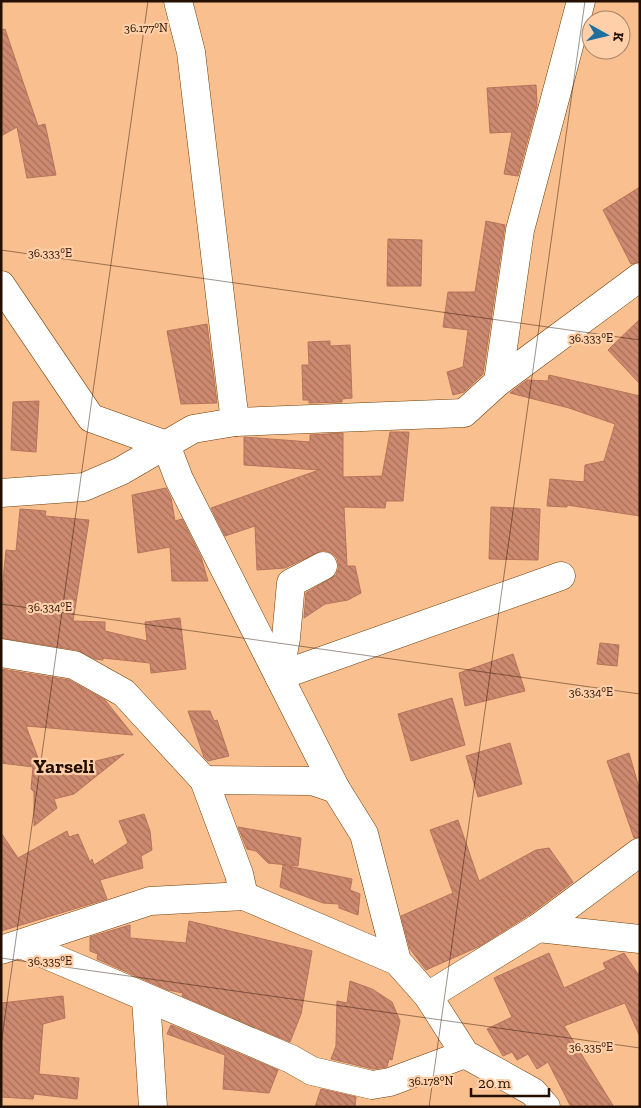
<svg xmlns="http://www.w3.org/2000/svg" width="641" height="1108" viewBox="0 0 641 1108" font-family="'Zilla Slab',serif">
<defs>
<pattern id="building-back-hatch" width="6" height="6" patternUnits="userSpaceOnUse" patternTransform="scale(1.25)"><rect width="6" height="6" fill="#ce8a70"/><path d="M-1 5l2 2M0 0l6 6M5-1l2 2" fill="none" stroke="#a76f5a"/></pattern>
</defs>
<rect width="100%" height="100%" fill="#f9bf8e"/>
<g fill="url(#building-back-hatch)" stroke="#b6735b">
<path d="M5,29L38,126L45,124L56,175L27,178L17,127L1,136V30Z"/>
<path d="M536,85L537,105L518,176L504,174L512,132L490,133L487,88Z"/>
<path d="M640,187V262L631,264L603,210Z"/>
<path d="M486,221L505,225L483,374L464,392L453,395L447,372L463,367L468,330L443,327L448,292H475Z"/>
<path d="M388,239L422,240L421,286H387Z"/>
<path d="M640,319V384L608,350Z"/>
<path d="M207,324L217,403L181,404L167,331Z"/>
<path d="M330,341V346L350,345L352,398L342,399V402L309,403V400H303L302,365H309L308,342Z"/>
<path d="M549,375L640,396V516L567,505V507L547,506L550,479L584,482L585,465L604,461L615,424L569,408L510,393L527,380L548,381Z"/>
<path d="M39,401L36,452L11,450L13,402Z"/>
<path d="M390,432H409L403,501H386L385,508L344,507L347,566H355L361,593L348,600L325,604L304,618L306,593L336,575L339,567L337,558L331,553L323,550L285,568L257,570L255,526L225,536L211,508L319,470L244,465V437L310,442V435L343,433V477L382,476Z"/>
<path d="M166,488L171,498L175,521L182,519L201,557L208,581H172L170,547L138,553L132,495Z"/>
<path d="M491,507L540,509L538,560L489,559Z"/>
<path d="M20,509L46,511L45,516L89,520L73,621L105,622V631L147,641L145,622L180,618L186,669L151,673L150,663L103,658V660L95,659L77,650L1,638V600L6,550L16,551Z"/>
<path d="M600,643L619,645L617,666L597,664Z"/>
<path d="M513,654L525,691L465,706L459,673Z"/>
<path d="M1,669L69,680L105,700L133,735L26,726L44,774L124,754L74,794L54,799L57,808L34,826V792L31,789L33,767L1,763Z"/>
<path d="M452,698L465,745L411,761L398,714Z"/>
<path d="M188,711H210L214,721L217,720L229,756L208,761L204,757Z"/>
<path d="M510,743L522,784L478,797L466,756Z"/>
<path d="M629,753L640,791V837L634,838L607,761Z"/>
<path d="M144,814L150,831L152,850L141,856L143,868L100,880L107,899L1,931V833L18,858L67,831L69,837L78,834L90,862L92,859L94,865L128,843L119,821Z"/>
<path d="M458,820L479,881L536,850L549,848L573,882L529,915L480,946L426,970L410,949L401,916L453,893L430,830Z"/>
<path d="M238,827L301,838L298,866L268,863L256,851L247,849Z"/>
<path d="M283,865L352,879L350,890L360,894L358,915L339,908V904L323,903L280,887Z"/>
<path d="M189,921L312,951L301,1014L290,1042L182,996L183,993L168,990L97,959L98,954L90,951V937L130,925V938L186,943Z"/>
<path d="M549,953L564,988L606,969L603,963L624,953L640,977V1037L625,1003L564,1026L614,1107H571L548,1062L537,1069L528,1054L517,1060L512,1052L503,1056L487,1029L512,1017L494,978Z"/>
<path d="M350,981L372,989L392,1002L400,1021L392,1060L389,1059L387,1067L373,1069L331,1059L336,1046L337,1001L347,1003Z"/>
<path d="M63,996L65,1018L43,1024L39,1074L79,1078L77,1099L34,1094L33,1099L1,1097V1003Z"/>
<path d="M171,1025L278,1070L269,1093L223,1089L225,1055L167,1034Z"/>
<path d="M321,1089L356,1097L355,1107H315Z"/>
</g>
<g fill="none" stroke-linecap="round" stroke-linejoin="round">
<defs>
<g id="minor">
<path d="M178,1L191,52L235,422"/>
<path d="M1,285L91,418L166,445L179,479L336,789L364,834L397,961"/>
<path d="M498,382L520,230L581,1"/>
<path d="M1,493L84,487L121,471L193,429L235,422L464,413L498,382L640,277"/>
<path d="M1,653L74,665L124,693L204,780L239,874L244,896"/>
<path d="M279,676L561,576"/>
<path d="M279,676L286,638L291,583L323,566"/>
<path d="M204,780L312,781L336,789"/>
<path d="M538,928L640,939"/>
<path d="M21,944L291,1059L312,1071L372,1085L390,1082L465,1054"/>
<path d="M1,950L150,901L244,896L397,961L428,996L465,1054L533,1092L546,1107"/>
<path d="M428,996L538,928L640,852"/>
<path d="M146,998L153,1107"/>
</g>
</defs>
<use href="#minor" stroke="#6f3e08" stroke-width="29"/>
<use href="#minor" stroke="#fff" stroke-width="28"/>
</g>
<path fill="none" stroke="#241000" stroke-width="1" stroke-opacity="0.45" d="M1,250L640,340M1,604L640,694M1,958L640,1048M1,1045L148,1M429,1107L585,1"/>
<g text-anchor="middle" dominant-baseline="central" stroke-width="4.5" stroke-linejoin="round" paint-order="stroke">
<g font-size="20" font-weight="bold" fill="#241000" stroke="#fecfa8">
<text x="64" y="766">Yarseli</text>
</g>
</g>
<g font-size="12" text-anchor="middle" fill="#241000" stroke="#fecfa8" stroke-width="4.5" stroke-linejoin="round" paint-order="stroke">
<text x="146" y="32">36.177°N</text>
<text x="50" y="257">36.333°E</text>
<text x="591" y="342">36.333°E</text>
<text x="50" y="611">36.334°E</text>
<text x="591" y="696">36.334°E</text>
<text x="50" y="965">36.335°E</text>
<text x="591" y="1051">36.335°E</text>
<text x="431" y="1085">36.178°N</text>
</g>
<rect width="641" height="1108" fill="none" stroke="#241000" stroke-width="5"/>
<g transform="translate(606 35) rotate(98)"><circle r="24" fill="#fecfa8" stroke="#a78365"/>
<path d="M0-4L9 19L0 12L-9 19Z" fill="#1f6fa1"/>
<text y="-8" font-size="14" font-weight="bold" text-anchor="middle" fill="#241000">K</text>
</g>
<path d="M471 1088v8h78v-8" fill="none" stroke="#241000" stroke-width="2.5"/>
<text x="478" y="1088" font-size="15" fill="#241000" stroke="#fecfa8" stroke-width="4" paint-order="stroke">20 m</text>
</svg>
